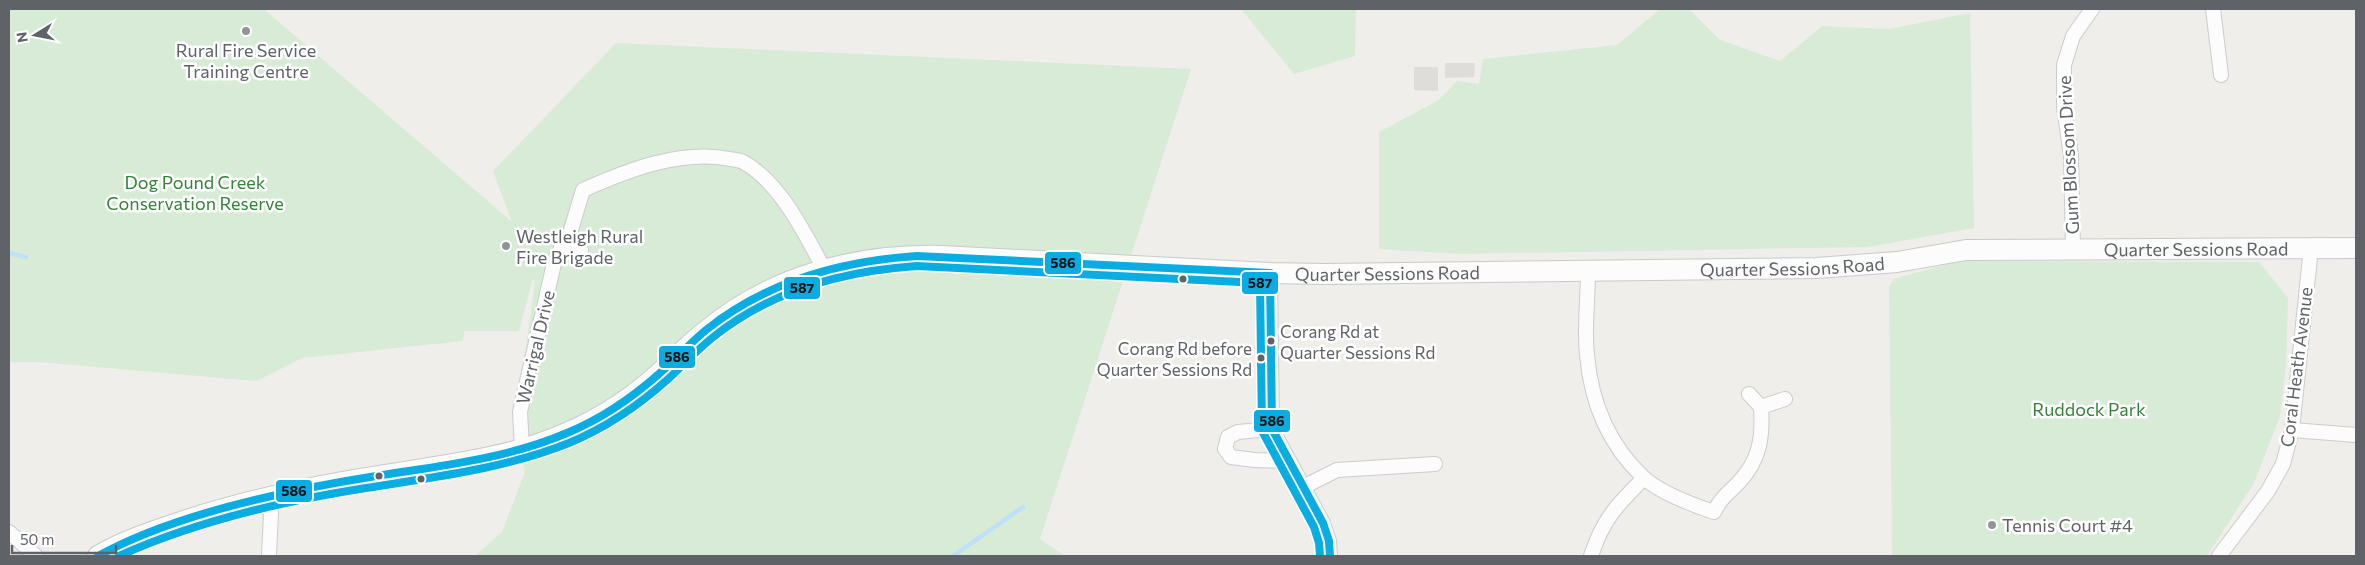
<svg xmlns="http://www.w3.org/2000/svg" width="2365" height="565" viewBox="0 0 2365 565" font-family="Commissioner,sans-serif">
<rect width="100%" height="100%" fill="#efeeea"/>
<g fill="#dfddda">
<path d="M1445,63H1475L1474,77L1445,78Z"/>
<path d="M1414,67H1438V91L1414,90Z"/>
</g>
<g fill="#d8ebd6">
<path d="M9,9H264L512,222L493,171L616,43L1191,69L1040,539L1065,556H475L502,532L525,472L522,456L513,441L535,282L533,278L519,331H464L463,341L302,358L257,381L39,362H9Z"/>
<path d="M1241,9H1356L1355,56L1294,74Z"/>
<path d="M1660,9H1689L1720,40L1780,61L1822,26L1889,29L1970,13L1974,228L1868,247L1460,254L1379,249V132L1439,100L1457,81L1479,84L1483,59L1617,45Z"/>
<path d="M1958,261L2259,262L2288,298L2286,367L2280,416L2254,483L2207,556H1892L1889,287L1894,279Z"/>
</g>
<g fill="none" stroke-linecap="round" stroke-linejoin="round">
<g stroke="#bfe0f9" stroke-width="4.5">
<path d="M9,253L26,257"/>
<path d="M953,556L1023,507"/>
</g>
<defs>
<g id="minor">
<path d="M2213,9L2221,75"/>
<path d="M562,247L581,250"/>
<path d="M2073,249L2071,156L2064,107V65L2073,36L2092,9"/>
<path d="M1588,271C1588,298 1584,328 1587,355C1591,401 1608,444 1643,477C1659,492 1693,505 1714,512C1722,496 1728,494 1739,482C1760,460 1763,437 1761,407L1749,394"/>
<path d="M1270,273L1272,429L1323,523L1329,541L1330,556"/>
<path d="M1761,407L1785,399"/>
<path d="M1272,429L1238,432L1228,437L1225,449L1231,457L1254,460L1288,461"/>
<path d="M2292,430L2356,435"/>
<path d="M522,448L520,412L555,259L570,233L583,190C628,170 681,149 730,159C735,160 741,160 745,163C781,184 805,234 824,269"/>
<path d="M1303,487L1337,470L1435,464"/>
<path d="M9,532L36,556"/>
<path d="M269,556L271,513L270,495"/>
<path d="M1591,556C1603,519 1617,505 1644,478"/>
<path d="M2219,556L2268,491L2283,464L2292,430L2311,248"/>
</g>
<g id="secondary">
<path id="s1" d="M98,556C123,541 151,532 178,523C248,499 319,485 392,474C444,465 499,459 549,440C588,426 624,404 655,377C672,362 688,345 706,331C772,276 856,254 941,256L1270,273L1324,274L1817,268L1897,262L1966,250L2356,248"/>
</g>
</defs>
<use href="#minor" stroke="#cbcccc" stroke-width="16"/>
<use href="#secondary" stroke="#cacacb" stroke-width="22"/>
<use href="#minor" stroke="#fdfcfc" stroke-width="14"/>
<use href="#secondary" stroke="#fdfcfc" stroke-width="20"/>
<defs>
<g id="bus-1">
<path d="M1270,273L1272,429L1323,523L1329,541L1330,556"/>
<path d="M98,556C176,513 288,490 376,476C440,466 506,459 567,433C601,419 633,397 660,373C676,359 690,343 706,330C767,281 840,261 917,256L1270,273"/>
</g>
<path id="bus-2" d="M119,556C196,521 283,501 366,488C434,477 504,469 569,443C605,428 638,406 667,380C682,366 696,351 712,338C771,290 842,271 917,266L1260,283L1262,431L1314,527L1319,543L1320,556"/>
</defs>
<use href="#bus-1" stroke="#fff" stroke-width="11"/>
<use href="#bus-2" stroke="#fff" stroke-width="11"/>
<use href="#bus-1" stroke="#0aade2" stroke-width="8"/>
<use href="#bus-2" stroke="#0aade2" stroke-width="8"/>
</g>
<g fill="#919496" stroke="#fff" stroke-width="2">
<circle cx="246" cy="31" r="5"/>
<circle cx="506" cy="246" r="5"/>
<circle cx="1992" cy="525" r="5"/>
</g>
<g fill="#5f6368" stroke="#fff" stroke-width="2">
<circle cx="1183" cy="279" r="4.5"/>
<circle cx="1271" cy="341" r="4.5"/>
<circle cx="1261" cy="358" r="4.5"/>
<circle cx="379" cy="476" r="4.5"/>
<circle cx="421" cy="479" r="4.5"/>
</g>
<g text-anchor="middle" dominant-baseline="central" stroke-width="5" stroke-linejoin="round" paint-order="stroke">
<g font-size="17" fill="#5f6368" stroke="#fff" text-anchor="start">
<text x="1280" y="331">Corang Rd at<tspan x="1280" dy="21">Quarter Sessions Rd</tspan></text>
<text x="1252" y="348" text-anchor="end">Corang Rd before<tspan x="1252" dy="21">Quarter Sessions Rd</tspan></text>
</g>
<g font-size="18" fill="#5f6368" stroke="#fff" text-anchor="start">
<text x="246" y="50" text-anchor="middle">Rural Fire Service<tspan x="246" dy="21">Training Centre</tspan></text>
<text x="516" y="236">Westleigh Rural<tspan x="516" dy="21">Fire Brigade</tspan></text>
<text x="2002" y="525">Tennis Court #4</text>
</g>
<g font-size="18" fill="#5f6368" stroke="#fff">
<text transform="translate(2068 155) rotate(-93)">Gum Blossom Drive</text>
<text stroke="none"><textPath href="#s1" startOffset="2169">Quarter Sessions Road</textPath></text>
<text stroke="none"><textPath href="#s1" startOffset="1764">Quarter Sessions Road</textPath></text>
<text stroke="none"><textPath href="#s1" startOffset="1359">Quarter Sessions Road</textPath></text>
<text transform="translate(535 347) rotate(-77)">Warrigal Drive</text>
<text transform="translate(2296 367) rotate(-83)">Coral Heath Avenue</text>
</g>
<g font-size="18" fill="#348238" stroke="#fff">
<text x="195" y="182">Dog Pound Creek<tspan x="195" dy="21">Conservation Reserve</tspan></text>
<text x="2089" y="409">Ruddock Park</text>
</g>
</g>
<g stroke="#fff" stroke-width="2">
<rect x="1044" y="251" width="38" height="24" rx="5" fill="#0aade2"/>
<rect x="1241" y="271" width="38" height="24" rx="5" fill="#0aade2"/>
<rect x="783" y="276" width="38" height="24" rx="5" fill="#0aade2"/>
<rect x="658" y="345" width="38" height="24" rx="5" fill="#0aade2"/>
<rect x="1253" y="409" width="38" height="24" rx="5" fill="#0aade2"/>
<rect x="275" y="479" width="38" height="24" rx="5" fill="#0aade2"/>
</g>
<g font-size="14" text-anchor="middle" font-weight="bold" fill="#111">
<text x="1063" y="268">586</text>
<text x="1260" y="288">587</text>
<text x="802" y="293">587</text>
<text x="677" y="362">586</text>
<text x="1272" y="426">586</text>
<text x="294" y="496">586</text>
</g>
<rect width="2365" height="565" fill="none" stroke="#5f6368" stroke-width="20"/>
<g transform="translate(35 35) rotate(260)" stroke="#ffffff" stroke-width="4" paint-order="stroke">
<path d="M0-4L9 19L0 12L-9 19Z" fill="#5f6368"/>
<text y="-8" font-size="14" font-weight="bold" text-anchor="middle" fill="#5f6368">N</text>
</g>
<path d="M12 545v8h104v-8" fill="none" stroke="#5f6368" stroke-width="2.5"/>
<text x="20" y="545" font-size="15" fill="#5f6368" stroke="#ffffff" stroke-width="4" paint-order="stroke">50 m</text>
</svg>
